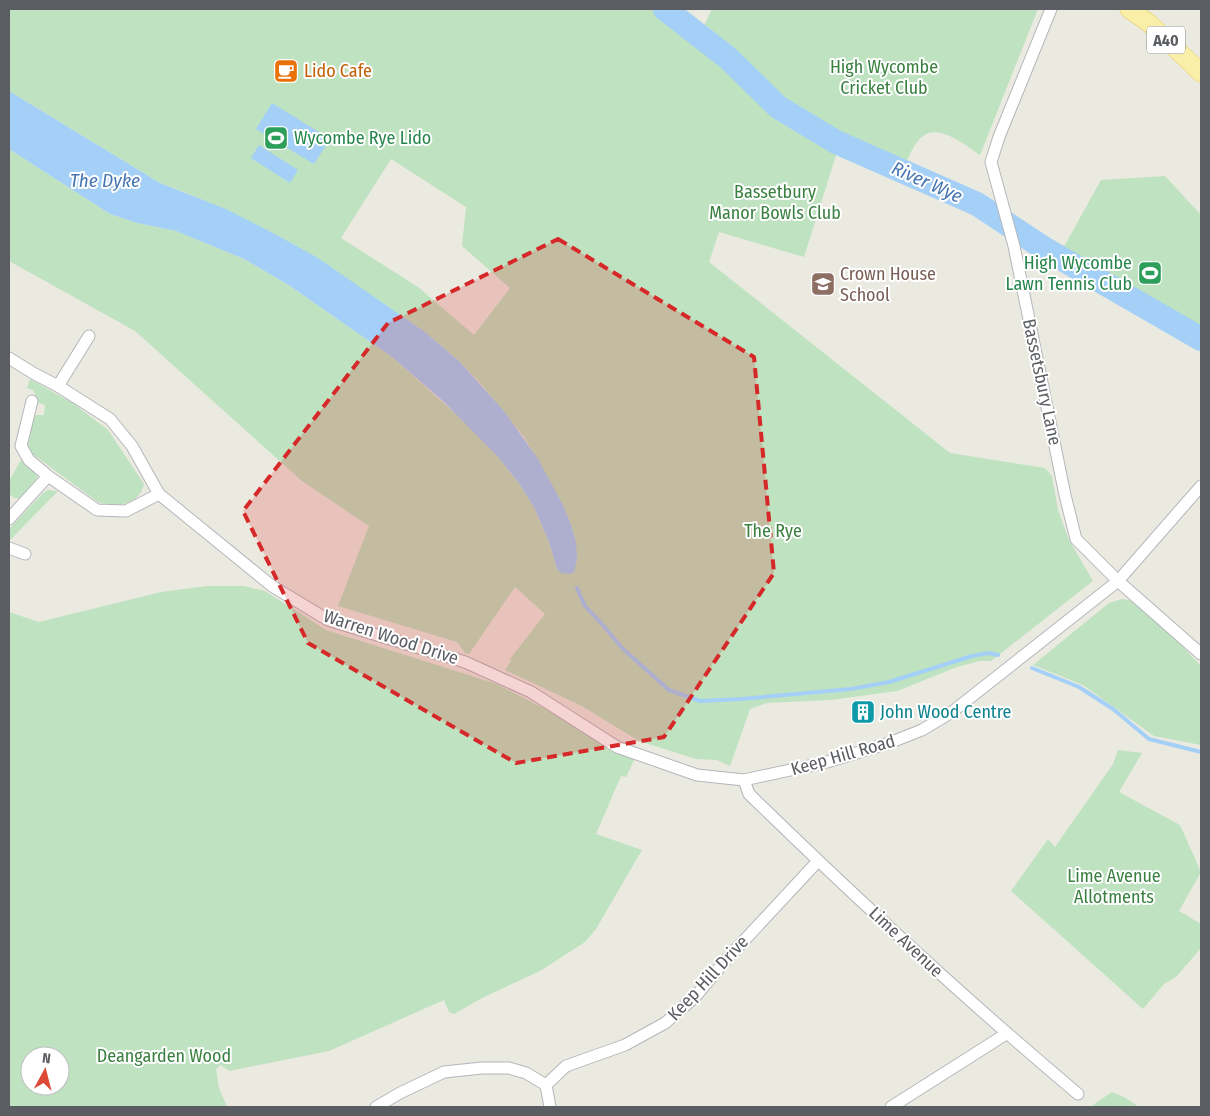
<svg xmlns="http://www.w3.org/2000/svg" width="1210" height="1116" viewBox="0 0 1210 1116" font-family="'Fira Sans Condensed',sans-serif">
<rect width="100%" height="100%" fill="#ebeae1"/>
<g fill="#bfe2c0" fill-rule="evenodd">
<path d="M9,9H659L681,30L716,56L743,84L791,125L838,149L804,257L719,232L709,262L950,453L1045,468L1052,476L1058,510L1069,540L1093,581L991,661H979L957,667L897,691L831,700L767,703L750,709L730,766L717,760L696,759L639,741L580,705L505,670L511,661L510,659L545,614L515,587L469,654L465,653L457,642L338,606L369,526L302,481L135,331L9,261V149L110,214L137,223L176,231L244,259L290,286L392,357L468,425L498,457L518,482L534,507L549,542L557,569L576,542L563,505L524,437L482,385L460,362L425,332L317,258L277,235L189,194L160,183L9,91ZM391,159L466,207L462,246L510,288L474,335L418,287L341,238Z"/>
<path d="M712,9H1038L980,155C963,144 935,119 918,141C913,146 910,155 906,162L839,135L810,120L785,103L754,70L752,71L703,28Z"/>
<path d="M1165,176L1201,215V329L1061,252L1101,180Z"/>
<path d="M30,379L74,404L108,430L144,484C139,506 117,507 98,502L31,453C25,441 27,425 36,415H44L45,405L39,403L33,390L27,388Z"/>
<path d="M21,460L36,474L37,478L20,498H15L9,494V481Z"/>
<path d="M48,490L58,491L9,541V529L43,493Z"/>
<path d="M207,586H244L265,591L326,630L497,684L636,756L626,777L621,776L596,834L642,850L596,929L585,942L540,971L484,997L454,1014L449,1012L444,1000L329,1051L229,1071L221,1065L216,1069L219,1088L227,1107H9V612L39,622L161,592ZM30,1056H60V1086H30Z"/>
<path d="M1122,599L1129,600L1159,622L1201,666V745L1154,736L1083,685L1033,665L1109,603Z"/>
<path d="M1118,750L1142,753L1119,792L1180,825L1201,872L1179,911L1201,924V948L1176,977L1164,984L1143,1009L1011,891L1048,839L1055,847L1113,764Z"/>
<path d="M1112,1092L1124,1097L1139,1107H1090Z"/>
</g>
<g fill="#a4d0f8">
<path d="M9,91L160,183L226,209L277,235L318,258L425,332L460,362L504,411L538,459L563,505L571,525L576,542L577,559L574,572L570,574L561,573L557,569L549,542L534,507L518,482L498,457L444,402L392,357L290,286L244,259L176,231L137,223L110,214L9,149Z"/>
<path d="M272,103L330,139L314,164L256,129Z"/>
<path d="M259,145L298,170L290,183L251,158Z"/>
</g>
<g fill="none" stroke-linecap="round" stroke-linejoin="round">
<g stroke="#a4d0f8" stroke-width="4">
<path d="M577,588L585,606L602,624L622,648L669,690L700,701L741,699L851,689L889,682L972,656L989,653L998,655"/>
<path d="M1032,668L1079,687L1113,709L1149,739L1201,752"/>
</g>
<path stroke="#a4d0f8" stroke-width="24" d="M665,9L728,58L778,107L836,142L977,204L1045,249L1201,339"/>
<defs>
<g id="minor">
<path d="M1051,9L999,137L991,162L1014,246L1065,495L1076,539L1118,581L1201,654"/>
<path d="M9,358L33,373L58,386L110,419L132,446L159,494L272,586L328,620L465,662L531,692L617,747L697,775L744,780L827,762L889,743L922,730L952,712L1118,581L1201,486"/>
<path d="M58,386L89,336"/>
<path d="M32,401L21,446L29,460L48,476"/>
<path d="M9,519L48,476L97,510L126,511L159,494"/>
<path d="M9,548L25,554"/>
<path d="M744,780L749,794C856,898 965,999 1078,1094"/>
<path d="M376,1107L400,1093L444,1072L482,1068H509L526,1073L546,1085"/>
<path d="M550,1107L546,1085L566,1066L625,1045L665,1023L695,997L725,961L818,861"/>
<path d="M891,1107L1006,1034"/>
</g>
<path id="primary" d="M1129,9L1149,23L1201,73"/>
</defs>
<use href="#minor" stroke="#b4b6bb" stroke-width="13"/>
<use href="#primary" stroke="#e6c65f" stroke-width="19"/>
<use href="#minor" stroke="#fff" stroke-width="11"/>
<use href="#primary" stroke="#f9efa9" stroke-width="18"/>
</g>
<path fill="#d62828" fill-opacity="0.2" stroke="#d62828" stroke-width="4" stroke-dasharray="10 6" stroke-linejoin="round" d="M558,239L754,357L774,573L664,737L516,763L308,643L243,511L388,323Z"/>
<defs>
<symbol id="cafe-square" viewBox="-11 -11 22 22"><rect x="-9" y="-9" width="18" height="18" rx="4" fill="#e8710a" stroke="#fff"/><path d="M-5.5-4.5H6V0H3Q3 3.5 0 3.5H-2.5Q-5.5 3.5-5.5 0ZM3-3.2v2h1.7v-2ZM-6 4.5H4V6H-6Z" fill="#fff"/></symbol>
<symbol id="stadium-square" viewBox="-11 -11 22 22"><rect x="-9" y="-9" width="18" height="18" rx="4" fill="#2e9e5b" stroke="#fff"/><path d="M0-5a6.5 5 0 1 0 0 10a6.5 5 0 1 0 0-10ZM-3.5-1.8h7v3.6h-7Z" fill="#fff"/></symbol>
<symbol id="school-square" viewBox="-11 -11 22 22"><rect x="-9" y="-9" width="18" height="18" rx="4" fill="#8d6e63" stroke="#fff"/><path d="M0-5L7-2L0 1L-7-2ZM-4 1L0 2.5L4 1V4Q0 6-4 4Z" fill="#fff"/></symbol>
<symbol id="building-square" viewBox="-11 -11 22 22"><rect x="-9" y="-9" width="18" height="18" rx="4" fill="#0f9aa8" stroke="#fff"/><path d="M-4-6H4V6H1V3H-1V6H-4ZM-2.5-4.3h1.7v1.8h-1.7ZM.8-4.3h1.7v1.8H.8ZM-2.5-1h1.7V.8h-1.7ZM.8-1h1.7V.8H.8Z" fill="#fff"/></symbol>
</defs>
<g fill-rule="evenodd">
<use href="#cafe-square" x="272" y="57" width="28" height="28"/>
<use href="#stadium-square" x="262" y="124" width="28" height="28"/>
<use href="#stadium-square" x="1136" y="259" width="28" height="28"/>
<use href="#school-square" x="809" y="270" width="28" height="28"/>
<use href="#building-square" x="849" y="698" width="28" height="28"/>
</g>
<g text-anchor="middle" dominant-baseline="central" stroke-width="4" stroke-linejoin="round" paint-order="stroke">
<rect fill="#fff" stroke="#8c8e90" stroke-width="1" x="1147" y="26.5" width="38" height="27" rx="4"/>
<g font-size="16" font-weight="bold" fill="#5a5d61">
<text x="1166" y="40">A40</text>
</g>
<g font-size="18" fill="#3a8040" stroke="#fff">
<text x="884" y="67">High Wycombe<tspan x="884" dy="21">Cricket Club</tspan></text>
<text x="775" y="192">Bassetbury<tspan x="775" dy="21">Manor Bowls Club</tspan></text>
<text x="773" y="531">The Rye</text>
<text x="1114" y="876">Lime Avenue<tspan x="1114" dy="21">Allotments</tspan></text>
<text x="164" y="1056">Deangarden Wood</text>
</g>
<g font-size="18" fill="#c56008" stroke="#fff" text-anchor="start">
<text x="304" y="71">Lido Cafe</text>
</g>
<g font-size="18" fill="#27864d" stroke="#fff" text-anchor="start">
<text x="294" y="138">Wycombe Rye Lido</text>
<text x="1132" y="263" text-anchor="end">High Wycombe<tspan x="1132" dy="21">Lawn Tennis Club</tspan></text>
</g>
<g font-size="18" fill="#785e54" stroke="#fff" text-anchor="start">
<text x="840" y="274">Crown House<tspan x="840" dy="21">School</tspan></text>
</g>
<g font-size="18" fill="#5a5d61" stroke="#fff">
<text transform="translate(1042 382) rotate(78)">Bassetsbury Lane</text>
<text transform="translate(391 637) rotate(18)">Warren Wood Drive</text>
<text transform="translate(843 755) rotate(-16)">Keep Hill Road</text>
<text transform="translate(906 942) rotate(43)">Lime Avenue</text>
<text transform="translate(708 978) rotate(-47)">Keep Hill Drive</text>
</g>
<g font-size="18" fill="#0d838f" stroke="#fff" text-anchor="start">
<text x="880" y="712">John Wood Centre</text>
</g>
<g font-size="19" font-style="italic" fill="#4676b1" stroke="#fff">
<text x="105" y="180">The Dyke</text>
<text transform="translate(927 182) rotate(24)">River Wye</text>
</g>
</g>
<rect width="1210" height="1116" fill="none" stroke="#5a5d61" stroke-width="20"/>
<g transform="translate(45 1071) rotate(7)"><circle r="24" fill="#ffffff" stroke="#bdbec0"/>
<path d="M0-4L9 19L0 12L-9 19Z" fill="#dc4a37"/>
<text y="-8" font-size="14" font-weight="bold" text-anchor="middle" fill="#5a5d61">N</text>
</g>
</svg>
